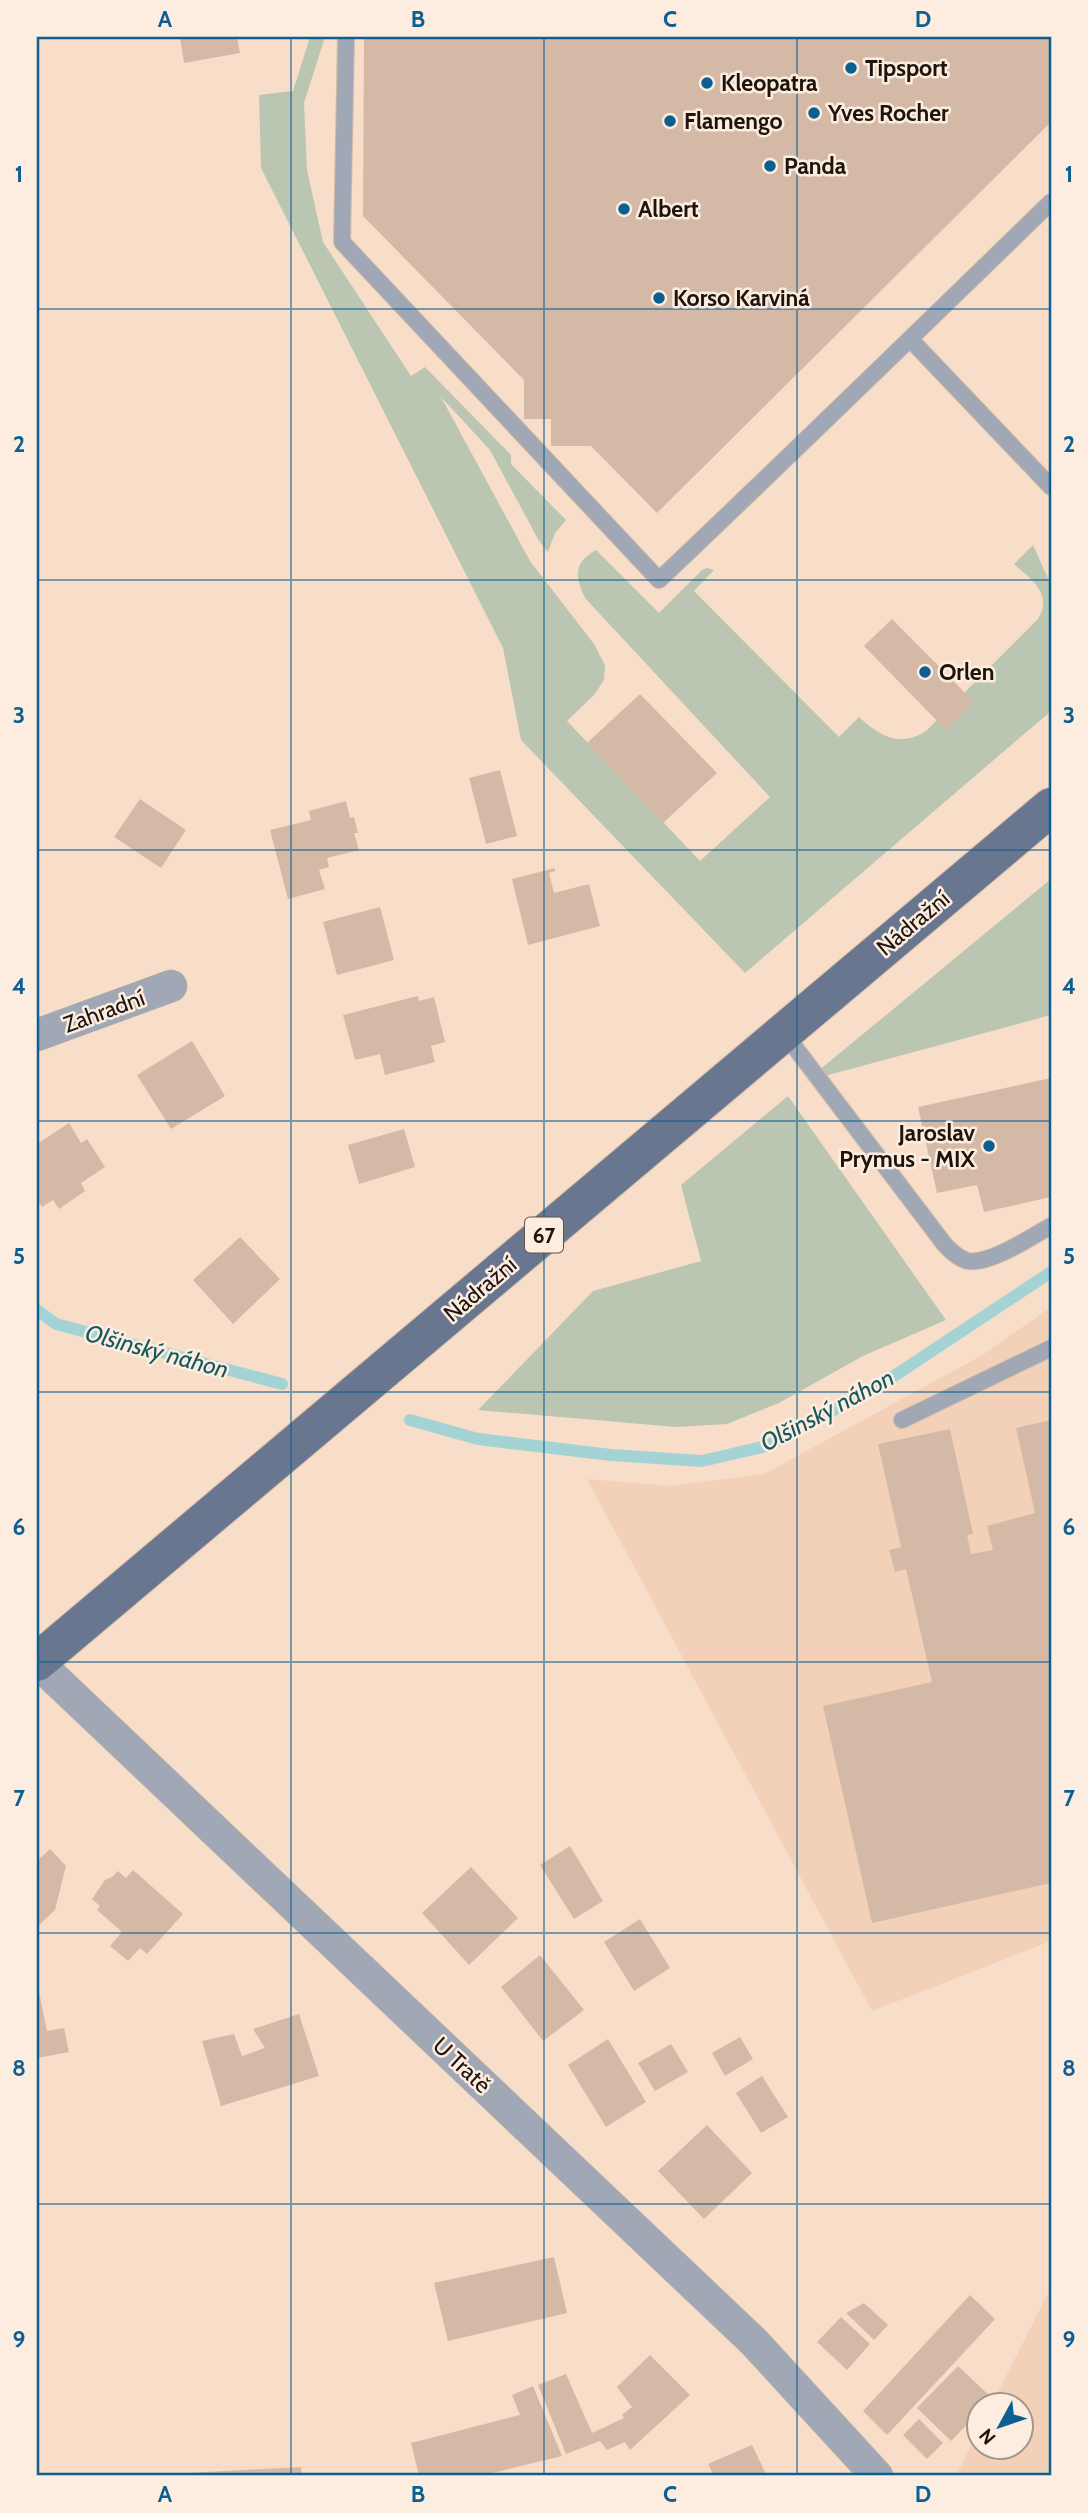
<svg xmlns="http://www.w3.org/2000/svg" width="1088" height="2513" viewBox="0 0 1088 2513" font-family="Cabin,sans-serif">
<rect width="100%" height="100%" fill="#f8dec9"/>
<g fill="#f2d1b8">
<path d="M1051,1307V1941L872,2011L587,1479L670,1486L764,1474L981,1356Z"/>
<path d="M1051,2287V2476H956L979,2430V2446H1021V2404H992Z"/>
</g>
<g fill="#bac6b1">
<path d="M310,37H325L304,103L307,170L323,242L411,376L425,367L511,455V464L566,520L555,533L548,552L539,541L490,450L441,397L530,561L594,644L605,665L604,680L594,695L567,721L700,861L770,797L585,598C575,577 573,563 596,550L659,613L702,570L707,568L714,570L694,591L839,737L859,717C879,736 900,748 926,731L1038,619C1053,594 1032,580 1014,564L1033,545L1051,585V711L745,973L521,740L503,648L261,168L259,95L293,91Z"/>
<path d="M1051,879V1015L806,1081Z"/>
<path d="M788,1096L946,1320L863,1356L779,1403L727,1424L676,1427L478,1410L593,1291L701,1261L681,1185Z"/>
</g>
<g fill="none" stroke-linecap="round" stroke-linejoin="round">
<g stroke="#a3d3d5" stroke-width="12">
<path d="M37,1310L56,1324L282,1384"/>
<path d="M410,1420L478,1439L611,1455L702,1461L767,1446L882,1384L1051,1272"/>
</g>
</g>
<g fill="#d4baa6">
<path d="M180,37H237L240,53L184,63Z"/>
<path d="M364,37H1051V122L657,513L591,446H551V419H524V380L363,216Z"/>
<path d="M892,619L974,702L946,730L864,646Z"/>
<path d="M640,694L717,773L663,823L587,743Z"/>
<path d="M500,770L517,836L486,844L469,778Z"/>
<path d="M140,799L186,830L161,868L114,837Z"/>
<path d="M346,801L350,818L354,817L358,833H354L359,850L327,858L329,867L319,870L325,889L288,899L270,830L311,820L309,811Z"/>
<path d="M555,868V871L549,873L554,893L589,884L600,926L528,945L512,879Z"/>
<path d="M380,907L394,960L337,975L323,922Z"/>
<path d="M418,996L419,1001L434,997L445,1042L431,1046L435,1062L385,1075L380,1054L355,1060L343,1015Z"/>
<path d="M192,1041L225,1096L171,1129L137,1075Z"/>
<path d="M1051,1078V1197L984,1212L977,1185L937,1193L918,1107Z"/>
<path d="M69,1123L81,1143L87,1139L105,1167L81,1183L85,1191L59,1209L53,1200L42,1207L37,1200V1144Z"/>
<path d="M404,1129L415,1167L359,1184L348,1145Z"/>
<path d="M240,1237L280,1279L233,1324L193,1280Z"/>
<path d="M1051,1420V1883L872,1923L823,1706L932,1682L906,1569L895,1572L889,1550L901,1547L878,1444L950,1429L973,1534L967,1535L971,1554L993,1550L987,1526L1035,1513L1016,1428Z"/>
<path d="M570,1846L603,1901L574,1919L540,1865Z"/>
<path d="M50,1849L66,1866L55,1910L37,1927V1861Z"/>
<path d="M471,1867L518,1918L469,1965L422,1913Z"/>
<path d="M133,1870L183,1914L147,1954L140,1948L128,1961L110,1946L122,1932L97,1910L100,1906L92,1899L105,1880L112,1877L118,1871L126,1878Z"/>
<path d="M640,1919L670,1968L634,1991L604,1942Z"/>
<path d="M540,1955L584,2010L543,2041L501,1987Z"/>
<path d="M37,1982L47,2031L64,2028L69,2052L37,2058Z"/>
<path d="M299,2014L319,2076L221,2106L202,2041L234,2034L242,2056L265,2048L253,2029Z"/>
<path d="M740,2037L753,2059L725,2076L712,2053Z"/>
<path d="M608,2039L646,2102L606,2127L568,2065Z"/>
<path d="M671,2044L688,2072L655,2091L638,2063Z"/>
<path d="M762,2076L788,2117L761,2133L736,2093Z"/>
<path d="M707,2125L752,2173L704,2219L658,2171Z"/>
<path d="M554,2257L567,2313L448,2341L434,2283Z"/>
<path d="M970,2295L995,2319L887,2435L863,2411Z"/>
<path d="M864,2303L888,2325L874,2340L846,2313Z"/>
<path d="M841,2317L870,2344L847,2370L817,2342Z"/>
<path d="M650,2355L690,2395L630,2450L625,2442L607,2450L600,2441L566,2454L538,2385L566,2374L592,2433L624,2418L622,2415L632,2407L617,2387Z"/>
<path d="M958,2366L992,2398L986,2404H979V2412L951,2441L917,2408Z"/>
<path d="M533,2386L562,2456L480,2476H419L411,2443L520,2415L512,2395Z"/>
<path d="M919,2419L943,2443L927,2459L903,2435Z"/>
<path d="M752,2445L767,2476H714L708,2464Z"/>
<path d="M301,2467L302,2476H167V2474Z"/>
</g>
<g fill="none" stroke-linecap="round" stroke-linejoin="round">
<defs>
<g id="service">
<path d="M346,37L342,242L659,580C791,455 921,328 1051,202"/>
<path d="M910,339L1051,487"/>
<path d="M784,1033L945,1245C951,1251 959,1259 968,1261C990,1265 1032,1236 1051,1226"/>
<path d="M902,1420L1051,1348"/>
</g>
<g id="minor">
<path d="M37,1035L171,986"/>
<path d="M37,1662L754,2342L877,2476"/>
</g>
<path id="primary" d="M37,1662L1051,807"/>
</defs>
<use href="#service" stroke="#d1baa7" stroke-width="18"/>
<use href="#minor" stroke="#d1baa7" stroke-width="33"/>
<use href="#primary" stroke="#d1baa7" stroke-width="40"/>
<use href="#service" stroke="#a0a8b6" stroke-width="16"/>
<use href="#minor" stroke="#a0a8b6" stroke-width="32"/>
<use href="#primary" stroke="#68768f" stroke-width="38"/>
</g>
<path fill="none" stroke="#0c5f91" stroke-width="2" stroke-opacity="0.55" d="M291,37V2476M544,37V2476M797,37V2476M37,309H1051M37,580H1051M37,850H1051M37,1121H1051M37,1392H1051M37,1662H1051M37,1933H1051M37,2204H1051"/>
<g fill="#0c5f91" stroke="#fdede1" stroke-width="2.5">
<circle cx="851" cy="68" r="7"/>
<circle cx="707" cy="83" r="7"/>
<circle cx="814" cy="113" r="7"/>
<circle cx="670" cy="121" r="7"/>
<circle cx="770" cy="166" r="7"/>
<circle cx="624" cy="209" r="7"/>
<circle cx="659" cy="298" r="7"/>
<circle cx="925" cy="672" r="7"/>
<circle cx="989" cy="1146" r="7"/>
</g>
<g text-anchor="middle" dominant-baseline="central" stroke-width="5" stroke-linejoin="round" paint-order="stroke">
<rect fill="#fdede1" stroke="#60554c" stroke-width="2" x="525" y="1217.5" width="38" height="35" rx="5"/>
<g font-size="21" font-weight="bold" fill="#1d140c">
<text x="544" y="1235">67</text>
</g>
<g font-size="23" font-weight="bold" fill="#1d140c" stroke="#fdede1" text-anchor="start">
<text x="865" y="68">Tipsport</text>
<text x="721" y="83">Kleopatra</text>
<text x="828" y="113">Yves Rocher</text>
<text x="684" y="121">Flamengo</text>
<text x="784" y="166">Panda</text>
<text x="638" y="209">Albert</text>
<text x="673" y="298">Korso Karviná</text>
<text x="939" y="672">Orlen</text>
<text x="975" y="1133" text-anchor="end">Jaroslav<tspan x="975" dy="26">Prymus - MIX</tspan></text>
</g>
<g font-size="23" fill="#1d140c" stroke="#fdede1">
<text transform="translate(913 923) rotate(-40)">Nádražní</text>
<text transform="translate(104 1011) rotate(-20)">Zahradní</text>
<text transform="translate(480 1289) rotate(-40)">Nádražní</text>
<text transform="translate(462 2065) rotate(43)">U Tratě</text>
</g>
<g font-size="24" font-style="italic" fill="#16595c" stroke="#fdede1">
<text transform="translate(157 1351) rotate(15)">Olšinský náhon</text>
<text transform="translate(827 1410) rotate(-28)">Olšinský náhon</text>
</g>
</g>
<rect width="1088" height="2513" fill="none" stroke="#fdede1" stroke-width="77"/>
<g transform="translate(1000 2426) rotate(230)"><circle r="33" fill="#fdede1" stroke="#a3968c" stroke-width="2"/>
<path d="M0-5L12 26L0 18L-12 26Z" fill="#0c5f91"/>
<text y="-10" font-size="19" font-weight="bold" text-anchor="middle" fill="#1d140c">N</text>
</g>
<rect x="38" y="38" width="1012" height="2436" fill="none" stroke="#0c5f91" stroke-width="2.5"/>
<g font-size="23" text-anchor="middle" font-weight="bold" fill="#0c5f91">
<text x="165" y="27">A</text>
<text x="418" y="27">B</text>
<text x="670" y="27">C</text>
<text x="923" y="27">D</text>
<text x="19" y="182">1</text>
<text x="1069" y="182">1</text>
<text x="19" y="452">2</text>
<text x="1069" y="452">2</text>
<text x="19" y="723">3</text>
<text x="1069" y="723">3</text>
<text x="19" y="994">4</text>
<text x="1069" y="994">4</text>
<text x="19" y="1264">5</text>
<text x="1069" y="1264">5</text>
<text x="19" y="1535">6</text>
<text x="1069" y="1535">6</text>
<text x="19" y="1806">7</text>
<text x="1069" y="1806">7</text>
<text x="19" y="2076">8</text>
<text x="1069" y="2076">8</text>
<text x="19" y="2347">9</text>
<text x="1069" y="2347">9</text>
<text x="165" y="2502">A</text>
<text x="418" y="2502">B</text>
<text x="670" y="2502">C</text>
<text x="923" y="2502">D</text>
</g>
</svg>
